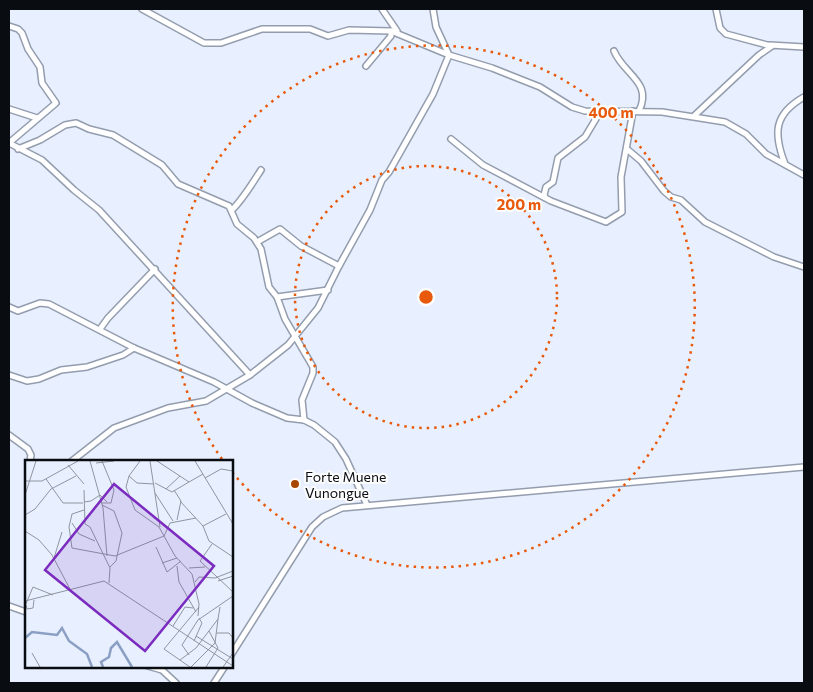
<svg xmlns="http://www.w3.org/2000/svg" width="813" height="692" viewBox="0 0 813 692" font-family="Commissioner,sans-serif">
<rect width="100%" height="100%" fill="#e8f0ff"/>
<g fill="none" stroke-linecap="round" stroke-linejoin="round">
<defs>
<g id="minor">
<path d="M382,9L397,31"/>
<path d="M433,9L436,27L449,55L492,68L540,87L572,107L585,111L662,112L725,122L746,134L766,154L804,175"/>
<path d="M716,9L720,28L726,34L771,46"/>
<path d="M9,26L18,29L22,33L28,49L40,67L42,83L56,103L9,143"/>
<path d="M614,51C624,75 653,82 639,111"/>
<path d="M366,66L391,36V31"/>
<path d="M9,109L37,118"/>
<path d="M694,116L759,55L772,46L770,45L804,47"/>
<path d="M451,139L483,165L551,201L606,222L622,212L621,177L633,111"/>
<path d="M9,143L42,160L74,190L99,210L250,375"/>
<path d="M18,149L40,140L65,125L76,123L89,129L113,135L162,165L178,184L229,206L237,224L254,238L261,249L269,287L277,297L285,319L313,367V373L302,400L304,420"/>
<path d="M628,150L641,161L664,191L671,197L681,200L705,222L774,257L804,267"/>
<path d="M785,164C773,133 774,114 804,97"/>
<path d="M545,197L544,195L546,187L553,182L558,158L585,137L600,112"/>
<path d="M232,210C243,199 252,184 261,170"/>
<path d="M257,242L280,229L301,246L339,266"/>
<path d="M277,297L328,290"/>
<path d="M9,307L18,311L40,303L49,304L134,348L214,382L252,403L287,418L304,420L314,425L335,442L346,459L367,505"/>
<path d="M100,329L108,318L155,269"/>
<path d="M9,375L27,381L39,379L61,370L87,367L123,355L134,348"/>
<path d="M9,435L28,449L31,455L30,461"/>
<path d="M72,461L114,428L168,408L206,401L250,375L288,345L318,308L339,266L370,210L382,180L389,172L433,94L449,55L391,31L349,30L328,36L310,29H262L221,43H204L142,9"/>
<path d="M9,606L26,612"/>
<path d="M231,655L312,527L323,517L342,508L804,467"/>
<path d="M148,666L162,670L176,683"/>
<path d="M214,683L225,666"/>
</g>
</defs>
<use href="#minor" stroke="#949dae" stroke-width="8"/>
<use href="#minor" stroke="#fff" stroke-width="5"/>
</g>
<g fill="none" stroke="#e8590c" stroke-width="2.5" stroke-dasharray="2.5 5">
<circle cx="426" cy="297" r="131"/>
<path d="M222 459A261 261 0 1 1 232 472"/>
</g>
<circle fill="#a74603" stroke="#fdfdfd" stroke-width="2" cx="295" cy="484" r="5"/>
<g text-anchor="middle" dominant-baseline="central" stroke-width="4" stroke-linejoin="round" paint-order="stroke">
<g font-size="14" fill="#090d12" stroke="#fdfdfd" text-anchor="start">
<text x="305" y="476">Forte Muene<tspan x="305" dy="16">Vunongue</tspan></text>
</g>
</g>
<g transform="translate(25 460)">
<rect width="208" height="208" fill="#e8f0ff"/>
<path fill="none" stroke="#8a9fc3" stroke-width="2.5" d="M0,178L7,172L32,175L37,168L44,181L62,194L67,207M78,207L76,202L84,197L86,188L92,182L107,207"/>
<path fill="none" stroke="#8f95a0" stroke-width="1" d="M65,1L78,48L82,96M77,1L89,30L86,43H77M125,1L135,67M132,1L164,22L178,14M170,1L208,64M71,3L89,1M43,5L59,24M104,16L112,23L129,24M180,18L196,9L208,11M21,19L38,43H58M0,21H17L53,1M130,23L147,32L164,22M141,29L155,16M59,30L60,64L65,67L85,108L84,123M149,30L156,41L152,60M130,33L148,61M0,35L11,1M155,41L178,66L184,81L208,97M59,42L66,41L75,35L82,42M77,45L89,51L97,73L91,101L85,107M59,50L47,54L44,67L47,88L90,96L139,76L134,67L110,50L101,27L104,16L115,1M0,55L10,49L26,29L51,16M171,58L145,63L139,76L150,96L167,114L174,144L173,156M47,63L54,74L70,81M178,66L201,54M0,71L14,80L27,95L46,131M187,84L175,101L208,132M131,87L142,112L156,101M29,98L37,72M137,103L152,98M152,106L154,122L171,152M164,108L180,107M193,121L208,116M170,122L174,117L190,118L208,111M0,141L79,121L208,206M1,145L2,149L8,148L9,140M0,146L8,127L28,135M148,166L160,147L168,148M192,173H204L208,178M171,176L208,199M169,181L177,163L174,158M7,193L15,207M164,195L157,185L173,160L208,136M155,200L171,188L193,159L195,147M165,207L139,189L174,147M166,207L190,183L193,159M181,207L193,188L184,171M198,207L208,193"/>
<path fill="#7b2cbf" fill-opacity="0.15" stroke="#7b2cbf" stroke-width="2.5" d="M89,24L189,106L120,191L20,110Z"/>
<rect width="208" height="208" fill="none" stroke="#090d12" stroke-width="2.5"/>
</g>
<circle cx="426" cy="297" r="8" fill="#e8590c" stroke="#fdfdfd" stroke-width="2.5"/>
<g font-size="15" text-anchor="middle" font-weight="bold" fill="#e8590c" stroke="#fdfdfd" stroke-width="4" stroke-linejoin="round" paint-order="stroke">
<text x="611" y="118">400 m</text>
<text x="519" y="210">200 m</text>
</g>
<rect width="813" height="692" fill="none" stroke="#090d12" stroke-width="20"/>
</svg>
